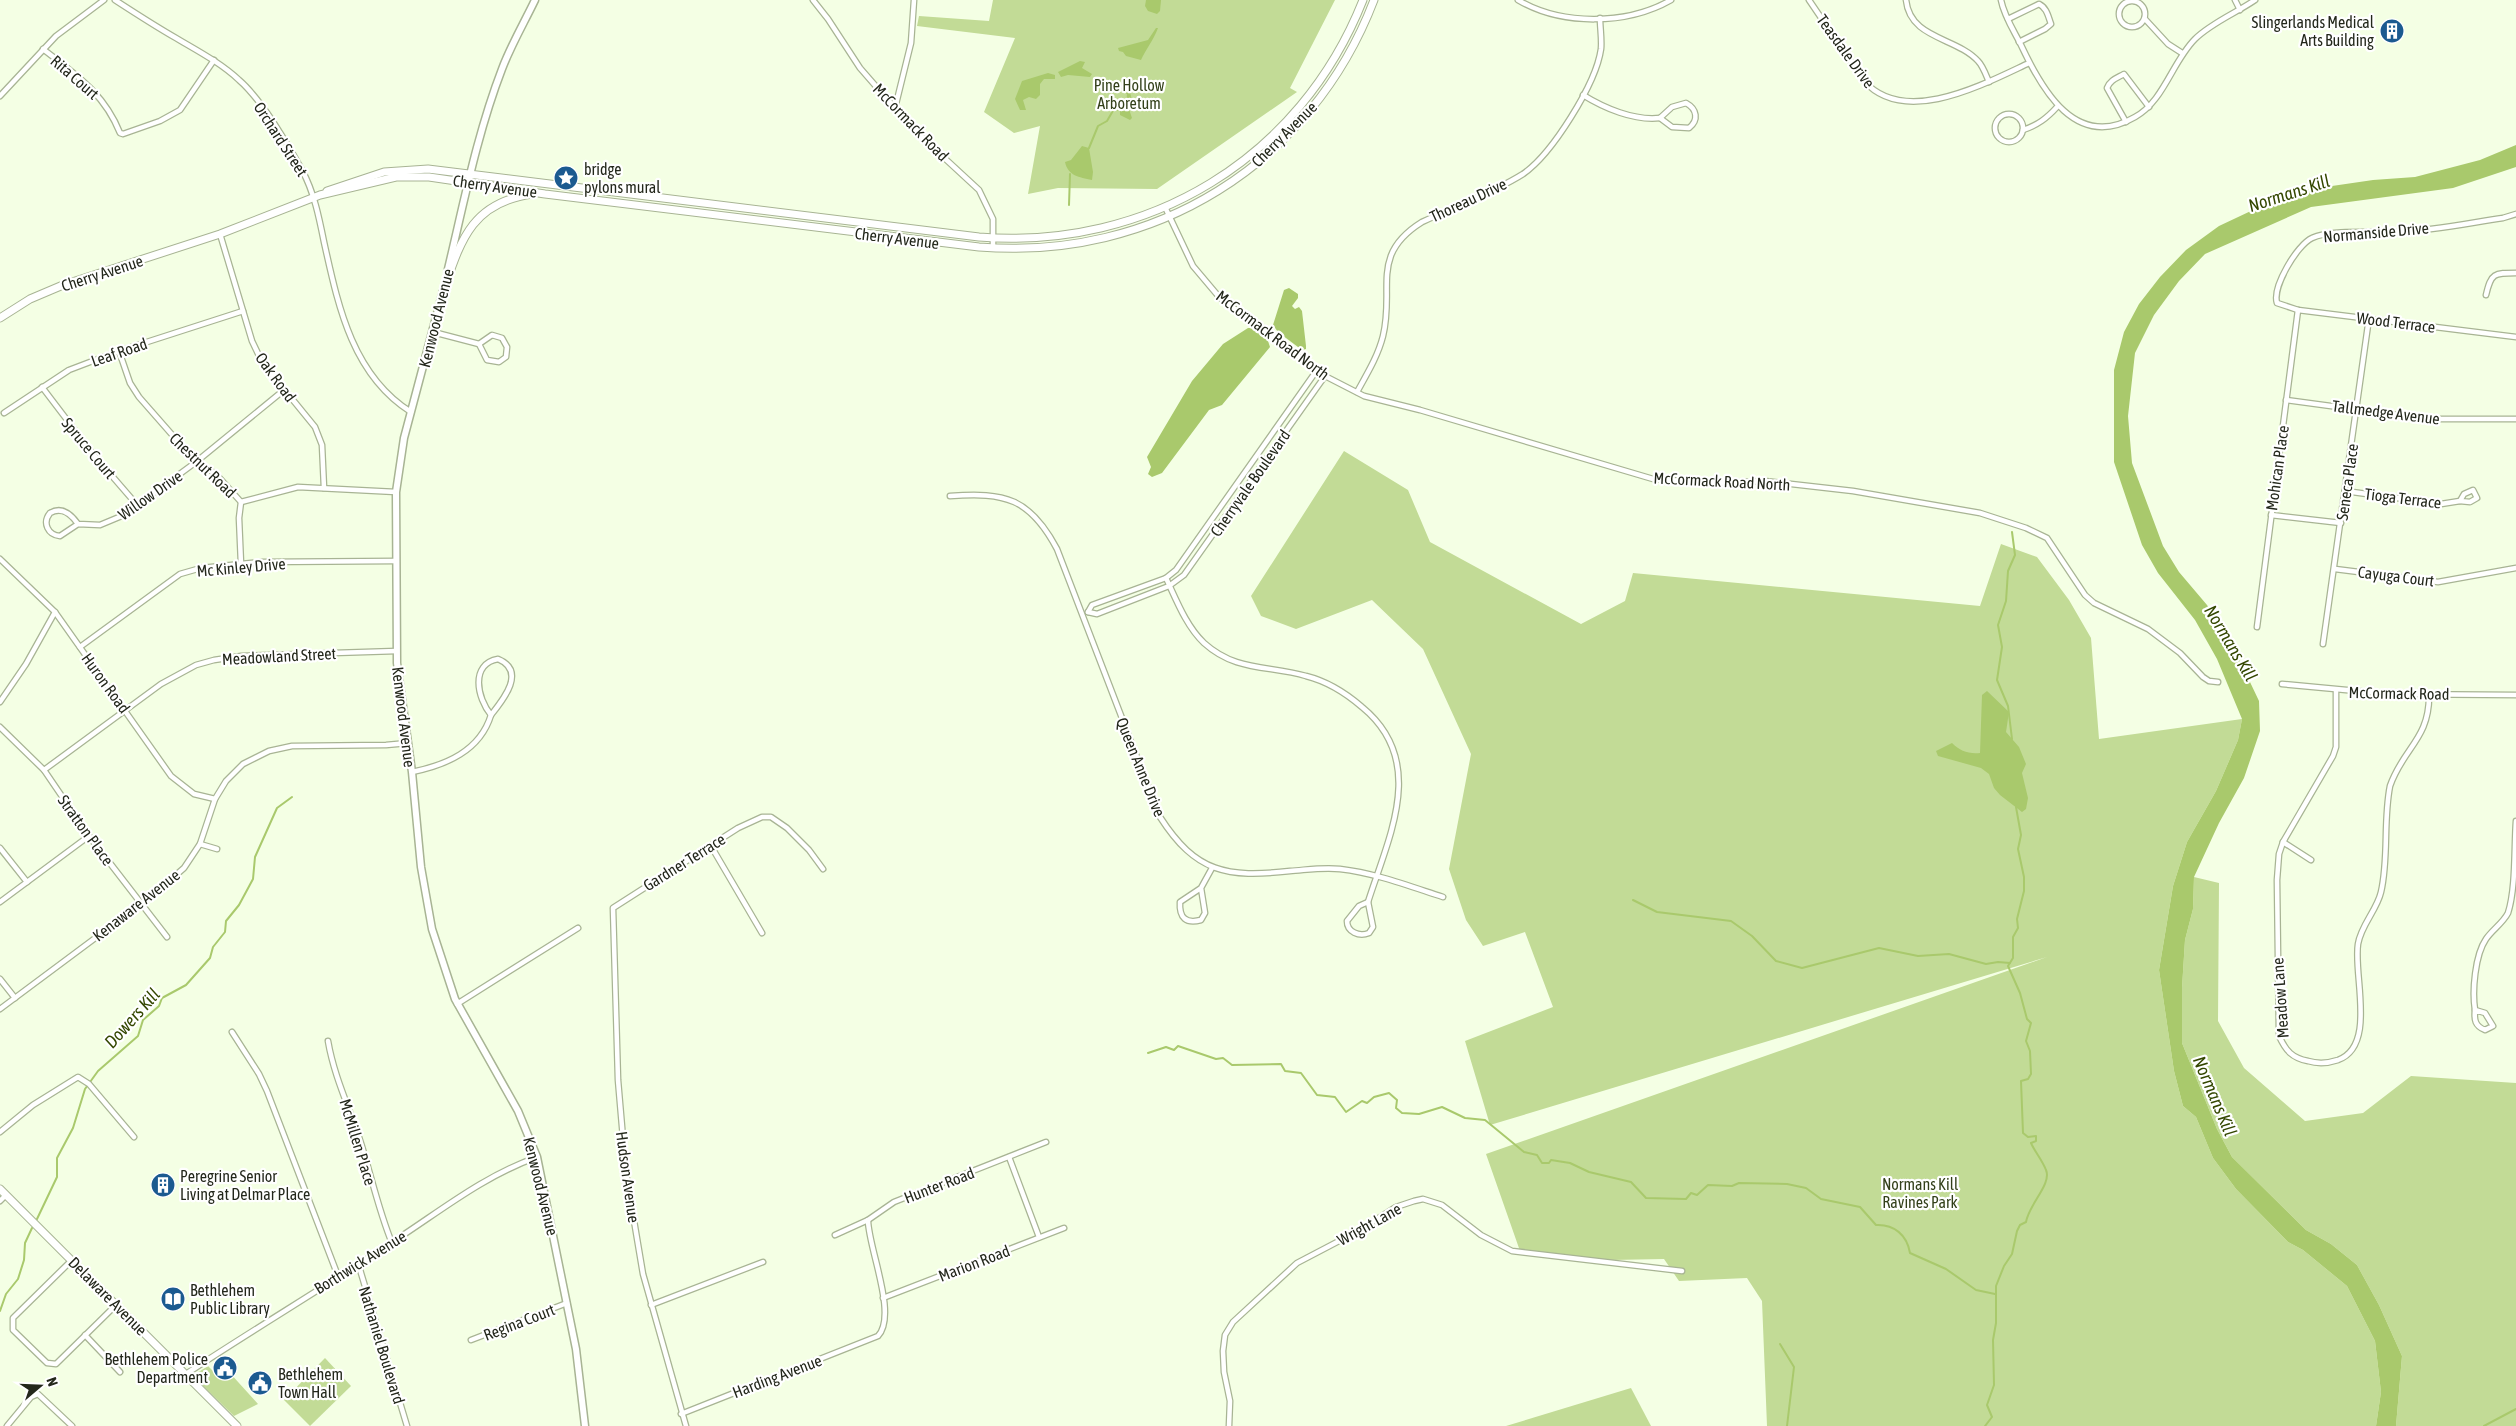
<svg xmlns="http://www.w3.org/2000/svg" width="2516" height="1426" viewBox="0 0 2516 1426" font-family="'Asap Condensed',sans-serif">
<rect width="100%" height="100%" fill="#f4ffe4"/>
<g fill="#c2db96">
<path d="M993,0H1335L1290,88L1297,92L1157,189L1058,188L1028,194L1040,126L1014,133L984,112L1015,38L917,26L919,16L989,21Z"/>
<path d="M1344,451L1408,490L1430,542L1581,624L1625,601L1633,573L1980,606L2001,544L2037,557L2069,600L2091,638L2099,739L2242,719L2238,740L2216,791L2187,842L2173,886L2159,970L2174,1071L2183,1106L2196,1117L2213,1158L2236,1189L2288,1242L2303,1250L2347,1286L2375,1341L2381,1392L2376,1426H1767L1762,1301L1747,1278L1679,1281L1664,1259L1611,1260L1520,1251L1486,1154L2047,957L1490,1125L1465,1041L1553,1007L1525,932L1483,946L1466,920L1449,869L1471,754L1423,649L1372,600L1296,629L1261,616L1251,596Z"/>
<path d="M2194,877L2219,883L2218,1021L2244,1068L2305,1121L2363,1113L2411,1076L2516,1083V1426H2396L2402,1356L2379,1305L2357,1265L2331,1244L2306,1230L2232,1157L2217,1129L2182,1043V988L2185,940L2193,909Z"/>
<path d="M325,1358L351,1386L310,1426L284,1400Z"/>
<path d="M208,1366L221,1379L229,1372L258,1404L234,1416L195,1378L197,1373Z"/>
<path d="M1631,1388L1651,1426H1506Z"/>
</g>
<g fill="#a9c96c">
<path d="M1146,0H1161L1160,11L1157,14L1148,11L1145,6Z"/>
<path d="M1156,28H1158C1153,41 1146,49 1141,60L1126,56L1123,52L1119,51L1118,48L1148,40Z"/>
<path d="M1080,61L1085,62L1082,68L1092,74L1090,77L1068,75L1061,77L1058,72Z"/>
<path d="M1048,73L1055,75V79H1044L1040,84V95L1036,99L1029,97L1023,100L1026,110H1020L1015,99L1022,81Z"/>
<path d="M1127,87C1132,94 1133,102 1129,109L1132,118L1130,120L1120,115C1119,105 1127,103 1127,94L1121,91Z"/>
<path d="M2516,145V167L2453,188L2311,207L2205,254L2179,281L2154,315L2135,353L2128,416L2132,463L2163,546L2179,572L2207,605L2231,642L2259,701L2260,731L2244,778L2219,823L2194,877L2193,909L2185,940L2182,988V1043L2217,1129L2232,1157L2306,1230L2331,1244L2357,1265L2379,1305L2402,1356L2396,1426H2376L2381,1392L2375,1341L2347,1286L2303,1250L2288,1242L2236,1189L2213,1158L2196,1117L2183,1106L2174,1071L2159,970L2173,886L2187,842L2216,791L2238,740L2242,719L2217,659L2195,620L2158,573L2142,545L2114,462V370L2124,332L2139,304L2160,277L2186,250L2219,226L2291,192L2373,180L2415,177L2480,160Z"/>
<path d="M1082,146L1089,148L1093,172L1092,180C1079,177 1068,176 1065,162L1071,160Z"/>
<path d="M1289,288L1298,294V298L1292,306L1295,309L1299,307L1302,311L1306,346V349L1302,350L1278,332L1273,325L1284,290Z"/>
<path d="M1248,328H1253L1267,338L1270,347L1222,405L1209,410L1162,473L1152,477L1148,474L1151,467L1147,457L1192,381L1223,344Z"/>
<path d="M1987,691L2009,712L2006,732L2019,747L2026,764L2022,773L2028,798L2026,809L2022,812L2000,795L1994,788L1989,774L1981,768L1938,756L1936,751L1952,743C1960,751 1968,754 1980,753L1982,695Z"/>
</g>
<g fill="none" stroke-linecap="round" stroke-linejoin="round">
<g stroke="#a9c96c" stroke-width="2">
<path d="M1089,148L1098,126L1107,121L1114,109L1120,110"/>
<path d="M1069,205L1070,174"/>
<path d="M2012,532L2015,555L2008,571L2006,601L1998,625L2002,647L1997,680L2008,706L2012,739"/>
<path d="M1633,900L1657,912L1731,921L1752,936L1776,961L1802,968L1879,948L1918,956L1949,954L1986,964L1998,962L2010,963"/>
<path d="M1148,1053L1166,1047L1174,1050L1178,1046L1216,1059L1223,1058L1232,1065L1281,1064L1285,1071L1301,1073L1317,1095L1335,1097L1346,1112L1362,1101L1367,1103L1374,1097L1389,1093L1397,1100L1396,1108L1402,1113L1419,1114L1442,1107L1465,1118L1485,1120L1524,1152L1537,1155L1542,1163H1549L1551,1160L1570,1163L1589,1172L1631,1182L1646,1198L1686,1199L1691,1193L1697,1195L1708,1185L1732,1186L1739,1183L1787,1184L1806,1188L1821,1199L1860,1207L1876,1225C1894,1224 1907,1235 1910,1253L1946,1269L1976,1290L1995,1294"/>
<path d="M37,1219L57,1177V1158L73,1128L85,1089L98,1071L138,1036L143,1020L159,1006L162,998L186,985L210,958L213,947L225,932L226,921L239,905L253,879L255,857L277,808L292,797"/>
<path d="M0,1311L6,1294L18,1279L24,1260L25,1243L32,1228"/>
<path d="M1780,1344L1794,1367L1787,1426"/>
<path d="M1985,1426L1992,1417L1987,1405L1994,1385L1993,1340L1996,1323V1286L2004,1266L2012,1254L2017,1231L2020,1225L2026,1222C2029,1204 2052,1184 2046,1170C2042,1160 2035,1152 2031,1143L2036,1141V1136L2028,1137L2023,1133L2021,1081L2028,1079L2031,1074L2030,1051L2026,1041L2031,1023L2027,1019L2020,993L2008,966L2013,958V937L2018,928L2017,919L2024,891V877L2018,849L2021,835L2016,807"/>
<path d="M2484,1426L2516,1409"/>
</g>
<defs>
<g id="minor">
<path d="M115,0C135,13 155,26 176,38C198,51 221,63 239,80C261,99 288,144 302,170C314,192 319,217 324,242C338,305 352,375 411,412"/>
<path d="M813,0L828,19L860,68L887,99L926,141L979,190L993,219V248"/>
<path d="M1518,0C1562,26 1627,25 1671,0"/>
<path d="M1809,0L1864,81C1905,127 1984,84 2029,63"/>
<path d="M1906,0C1910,39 1956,37 1978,61C1983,66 1986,75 1989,82"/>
<path d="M2001,0C2004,16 2014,31 2021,45C2042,90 2076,151 2135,117C2164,101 2172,62 2195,39C2211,23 2236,13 2255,0"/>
<path d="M2235,0L2240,10"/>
<circle cx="2132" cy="14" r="13"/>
<path d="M2008,19L2039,4C2047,8 2048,16 2051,24L2045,29L2019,42"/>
<path d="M2145,19L2168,44L2182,53"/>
<path d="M43,49C76,75 104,93 120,133L123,134L160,121L180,110L214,60"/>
<path d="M1583,95C1604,108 1634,121 1660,118"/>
<path d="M0,96L56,36L104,0"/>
<path d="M1686,103C1697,109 1699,120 1689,128L1672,127L1660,118L1672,107Z"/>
<path d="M895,108L911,43L914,0"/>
<circle cx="2009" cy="128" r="14"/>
<path d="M2126,122L2107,88C2110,80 2117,78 2124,74L2149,107"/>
<path d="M2023,130C2038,125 2047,118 2057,107"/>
<path d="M1165,207L1193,266L1220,298L1325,376L1364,396L1420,410L1653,479L1716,483L1765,481L1853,491L1980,513L2026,528L2047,538L2085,595L2094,603L2148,629L2180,653L2203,677L2209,681L2218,682"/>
<path d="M2516,214L2503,218C2469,223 2434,230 2400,232C2378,233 2330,229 2312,238C2297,245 2272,287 2277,303L2298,310L2516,337"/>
<path d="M220,234L252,341L262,362L315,427L322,445L324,488"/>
<path d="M2486,295C2491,273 2494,273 2516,273"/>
<path d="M433,332L479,344"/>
<path d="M492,335L502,338L507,347L506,357L499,362L487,360L479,344Z"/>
<path d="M119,351L130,383L139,397L196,462L216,474L241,502L239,518L241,564"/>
<path d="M42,387L93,454L138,506"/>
<path d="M1357,392C1367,374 1378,356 1383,336C1395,288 1369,255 1422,222C1454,207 1493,193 1523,174C1552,154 1596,84 1601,49C1602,39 1600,28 1600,18"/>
<path d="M2286,400L2427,419H2516"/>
<path d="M4,413L69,370L119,351L243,311"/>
<path d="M2473,490L2477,498L2470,502L2460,501L2464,494Z"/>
<path d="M2345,491L2441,504L2460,501"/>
<path d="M950,496C1005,492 1030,498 1057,549L1160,817C1196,873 1227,878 1290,871C1306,870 1323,867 1340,869C1375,873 1409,886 1443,897"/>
<path d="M241,502L298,487L396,492"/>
<path d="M2271,515L2341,523"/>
<path d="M78,524L60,536C48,535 42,523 50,513C62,506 71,514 78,524L100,525L124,515L196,462L284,390"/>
<path d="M0,559L55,612L171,776L194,794L215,799"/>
<path d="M2335,569L2438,582L2516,568"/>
<path d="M1166,578C1176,599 1186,626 1204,643C1236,672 1269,665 1306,676C1326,681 1347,694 1362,707C1428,761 1389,836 1368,902"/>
<path d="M1088,612L1097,614L1169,586L1184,575L1325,376"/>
<path d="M1088,612L1092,605L1166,578L1176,570L1317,370"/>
<path d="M2257,627L2298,310"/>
<path d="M2323,644L2369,318"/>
<path d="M80,647L180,574L201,568L261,562L396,561"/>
<path d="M498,659C527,671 503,700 491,715C477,698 470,664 498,659Z"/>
<path d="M2282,684L2389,694L2516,695"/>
<path d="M2336,691V747L2333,756L2283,842L2279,854L2277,880L2279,1036C2286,1051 2292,1058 2308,1061C2318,1064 2329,1063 2338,1060C2377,1046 2353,975 2358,944C2361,925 2377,910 2381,892C2389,858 2383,821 2390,786C2403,748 2430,739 2429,694"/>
<path d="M0,702L26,664L55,612"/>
<path d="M0,727L44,770L89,836L167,937"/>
<path d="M44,770L161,684L196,665L214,660L241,656L397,651"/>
<path d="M412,772C446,765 480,751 491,715"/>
<path d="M2283,842L2311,860"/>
<path d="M200,844L217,849"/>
<path d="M711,846L762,933"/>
<path d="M0,848L27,882"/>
<path d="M1201,888L1180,902C1179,918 1186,924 1201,920L1205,913L1201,888L1212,868"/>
<path d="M0,902L89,836"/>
<path d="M1368,902L1373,927L1369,933C1359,937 1347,932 1347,921L1359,906Z"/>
<path d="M0,979L15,998"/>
<path d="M457,1004L578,928"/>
<path d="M0,1009L153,895L184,868L200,844L215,799L226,781L243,764L269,751L292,746L386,745L408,743"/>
<path d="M2475,1010C2472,991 2475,955 2486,939C2492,930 2503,923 2508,913C2516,888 2514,848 2516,821"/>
<path d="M2475,1010L2485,1013L2493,1026L2485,1030C2475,1026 2474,1020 2475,1010Z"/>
<path d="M232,1032L259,1074L267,1091L338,1276"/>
<path d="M328,1041C334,1076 349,1107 360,1140C371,1174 378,1209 392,1243"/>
<path d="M0,1132L33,1105L78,1077L89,1084L134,1137"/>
<path d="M1009,1157L1039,1237"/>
<path d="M0,1201L6,1195"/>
<path d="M835,1235L868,1220L894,1202L1046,1142"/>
<path d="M72,1260L13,1318V1330L47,1363L56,1364L116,1305"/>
<path d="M358,1263L407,1426"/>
<path d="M883,1298L1064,1228"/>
<path d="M651,1305L763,1262"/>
<path d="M85,1335L120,1372"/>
<path d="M471,1340L567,1303"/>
<path d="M186,1374C254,1329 325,1287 394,1241C442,1210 482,1177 537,1157"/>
<path d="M681,1414L878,1336C898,1315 868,1247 868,1220"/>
<path d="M7,1426L31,1397L38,1394L72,1426"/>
<path d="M686,1426L643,1274L626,1173L618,1080L613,908L738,828L762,817H771L787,828L809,850L823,869"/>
<path d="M1229,1426L1230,1401L1224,1372L1223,1351L1225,1335L1233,1322L1297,1263L1360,1230L1396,1207L1414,1201L1423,1199L1442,1205L1481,1235L1512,1251L1682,1271"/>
</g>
<g id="secondary">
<path d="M448,269C464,202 477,134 502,69C511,45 524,23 535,0"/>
<path d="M443,291L404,438L396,492L397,663L412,772L421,867L432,929L455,999L518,1111L537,1157L576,1349L585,1426"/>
</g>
<g id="primary">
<path d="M327,191L384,172L428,169L979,237C1148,250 1300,159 1363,0"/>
<path d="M442,295C460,243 470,202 533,194"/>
<path d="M0,318L30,299L63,285L220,234L320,195L396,177H429L545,194L979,247C1153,261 1311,165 1374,0"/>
<path d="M0,1189L237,1426"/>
</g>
</defs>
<use href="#minor" stroke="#a8b494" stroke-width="7"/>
<use href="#secondary" stroke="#a8b494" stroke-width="9"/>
<use href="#primary" stroke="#a8b494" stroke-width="9"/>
<use href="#minor" stroke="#fff" stroke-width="4.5"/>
<use href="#secondary" stroke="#fff" stroke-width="6"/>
<use href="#primary" stroke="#fff" stroke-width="7"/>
</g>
<defs>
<symbol id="building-disc" viewBox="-11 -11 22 22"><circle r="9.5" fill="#1b5a90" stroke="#fff"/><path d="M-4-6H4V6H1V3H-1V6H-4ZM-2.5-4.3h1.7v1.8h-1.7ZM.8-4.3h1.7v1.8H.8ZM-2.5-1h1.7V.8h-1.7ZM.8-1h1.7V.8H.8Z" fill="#fff"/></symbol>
<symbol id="sight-disc" viewBox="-11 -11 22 22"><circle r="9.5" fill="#1b5a90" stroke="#fff"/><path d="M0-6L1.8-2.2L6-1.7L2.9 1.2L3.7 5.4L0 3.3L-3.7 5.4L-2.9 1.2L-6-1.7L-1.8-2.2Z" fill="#fff"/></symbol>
<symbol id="library-disc" viewBox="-11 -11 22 22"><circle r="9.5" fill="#1b5a90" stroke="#fff"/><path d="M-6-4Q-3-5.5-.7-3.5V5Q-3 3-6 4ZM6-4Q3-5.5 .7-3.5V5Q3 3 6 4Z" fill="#fff"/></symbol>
<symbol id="civic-disc" viewBox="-11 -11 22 22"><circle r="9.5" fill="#1b5a90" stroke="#fff"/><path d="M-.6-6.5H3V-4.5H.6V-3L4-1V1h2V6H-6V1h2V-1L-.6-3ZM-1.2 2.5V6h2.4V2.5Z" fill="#fff"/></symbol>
</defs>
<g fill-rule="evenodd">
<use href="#building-disc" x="2378" y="17" width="28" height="28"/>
<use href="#sight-disc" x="552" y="164" width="28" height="28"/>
<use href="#building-disc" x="149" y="1171" width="28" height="28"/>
<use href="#library-disc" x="159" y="1285" width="28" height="28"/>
<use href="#civic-disc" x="211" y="1354" width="28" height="28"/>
<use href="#civic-disc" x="246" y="1369" width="28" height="28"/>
</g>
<g text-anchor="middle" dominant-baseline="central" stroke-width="4.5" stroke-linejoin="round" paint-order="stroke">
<g font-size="16" fill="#23271b" stroke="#fff" text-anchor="start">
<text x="2374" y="22" text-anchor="end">Slingerlands Medical<tspan x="2374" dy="18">Arts Building</tspan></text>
<text x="584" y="169">bridge<tspan x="584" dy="18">pylons mural</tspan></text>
<text x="180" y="1176">Peregrine Senior<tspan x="180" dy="18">Living at Delmar Place</tspan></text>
<text x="190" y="1290">Bethlehem<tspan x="190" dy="18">Public Library</tspan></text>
<text x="208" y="1359" text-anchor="end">Bethlehem Police<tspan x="208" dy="18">Department</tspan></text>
<text x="278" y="1374">Bethlehem<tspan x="278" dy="18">Town Hall</tspan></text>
</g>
<g font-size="16" fill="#23271b" stroke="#fff">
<text transform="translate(1846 51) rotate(54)">Teasdale Drive</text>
<text transform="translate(75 77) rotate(41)">Rita Court</text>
<text transform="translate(911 122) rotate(46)">McCormack Road</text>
<text transform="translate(1284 134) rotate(-45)">Cherry Avenue</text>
<text transform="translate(281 139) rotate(57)">Orchard Street</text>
<text transform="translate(495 186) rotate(8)">Cherry Avenue</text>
<text transform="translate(1468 200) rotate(-25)">Thoreau Drive</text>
<text transform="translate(2376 232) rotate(-5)">Normanside Drive</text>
<text transform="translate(897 238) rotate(7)">Cherry Avenue</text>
<text transform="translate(102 273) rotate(-18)">Cherry Avenue</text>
<text transform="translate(436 318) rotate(-76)">Kenwood Avenue</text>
<text transform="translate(2396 322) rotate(7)">Wood Terrace</text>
<text transform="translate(1273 335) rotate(37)">McCormack Road North</text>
<text transform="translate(119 352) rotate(-19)">Leaf Road</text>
<text transform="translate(276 377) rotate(54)">Oak Road</text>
<text transform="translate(2386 412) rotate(7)">Tallmedge Avenue</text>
<text transform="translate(89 448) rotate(50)">Spruce Court</text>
<text transform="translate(203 465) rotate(44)">Chestnut Road</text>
<text transform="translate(2277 468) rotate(-82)">Mohican Place</text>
<text transform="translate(1722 481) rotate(3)">McCormack Road North</text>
<text transform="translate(2347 482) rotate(-82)">Seneca Place</text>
<text transform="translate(1250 483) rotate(-55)">Cherryvale Boulevard</text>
<text transform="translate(150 495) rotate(-35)">Willow Drive</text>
<text transform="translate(2403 498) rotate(7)">Tioga Terrace</text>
<text transform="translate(241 567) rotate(-5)">Mc Kinley Drive</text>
<text transform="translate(2396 576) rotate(7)">Cayuga Court</text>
<text transform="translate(279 656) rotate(-3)">Meadowland Street</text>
<text transform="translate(106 683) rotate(54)">Huron Road</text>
<text transform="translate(2399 693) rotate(1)">McCormack Road</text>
<text transform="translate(404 717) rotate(83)">Kenwood Avenue</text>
<text transform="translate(1141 767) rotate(68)">Queen Anne Drive</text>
<text transform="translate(86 830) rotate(54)">Stratton Place</text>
<text transform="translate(684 862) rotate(-32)">Gardner Terrace</text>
<text transform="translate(136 905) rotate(-38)">Kenaware Avenue</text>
<text transform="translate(2280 998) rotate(-94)">Meadow Lane</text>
<text transform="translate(358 1142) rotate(73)">McMillen Place</text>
<text transform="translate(628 1177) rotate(82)">Hudson Avenue</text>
<text transform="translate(939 1185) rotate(-21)">Hunter Road</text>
<text transform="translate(541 1186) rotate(76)">Kenwood Avenue</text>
<text transform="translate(1369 1224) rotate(-29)">Wright Lane</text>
<text transform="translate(360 1262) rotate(-32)">Borthwick Avenue</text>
<text transform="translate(974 1263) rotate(-21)">Marion Road</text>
<text transform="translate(108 1296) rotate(45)">Delaware Avenue</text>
<text transform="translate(519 1322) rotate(-21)">Regina Court</text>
<text transform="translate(382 1345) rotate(73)">Nathaniel Boulevard</text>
<text transform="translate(777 1376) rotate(-21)">Harding Avenue</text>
</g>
<g font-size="16" fill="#33401a" stroke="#fff">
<text x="1129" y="85">Pine Hollow<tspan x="1129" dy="18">Arboretum</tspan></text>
<text x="1920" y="1184">Normans Kill<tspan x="1920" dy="18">Ravines Park</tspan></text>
</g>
<g font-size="18" font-style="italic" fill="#344700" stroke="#fff">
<text transform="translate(2289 193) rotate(-18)">Normans Kill</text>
<text transform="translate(2231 643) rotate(59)">Normans Kill</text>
<text transform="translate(132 1018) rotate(-48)">Dowers Kill</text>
<text transform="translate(2215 1096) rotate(67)">Normans Kill</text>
</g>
</g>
<g transform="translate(40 1386) rotate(71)" stroke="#ffffff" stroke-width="4" paint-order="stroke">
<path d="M0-4L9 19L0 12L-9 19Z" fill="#23271b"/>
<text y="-8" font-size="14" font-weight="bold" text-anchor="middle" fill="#23271b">N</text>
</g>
</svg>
